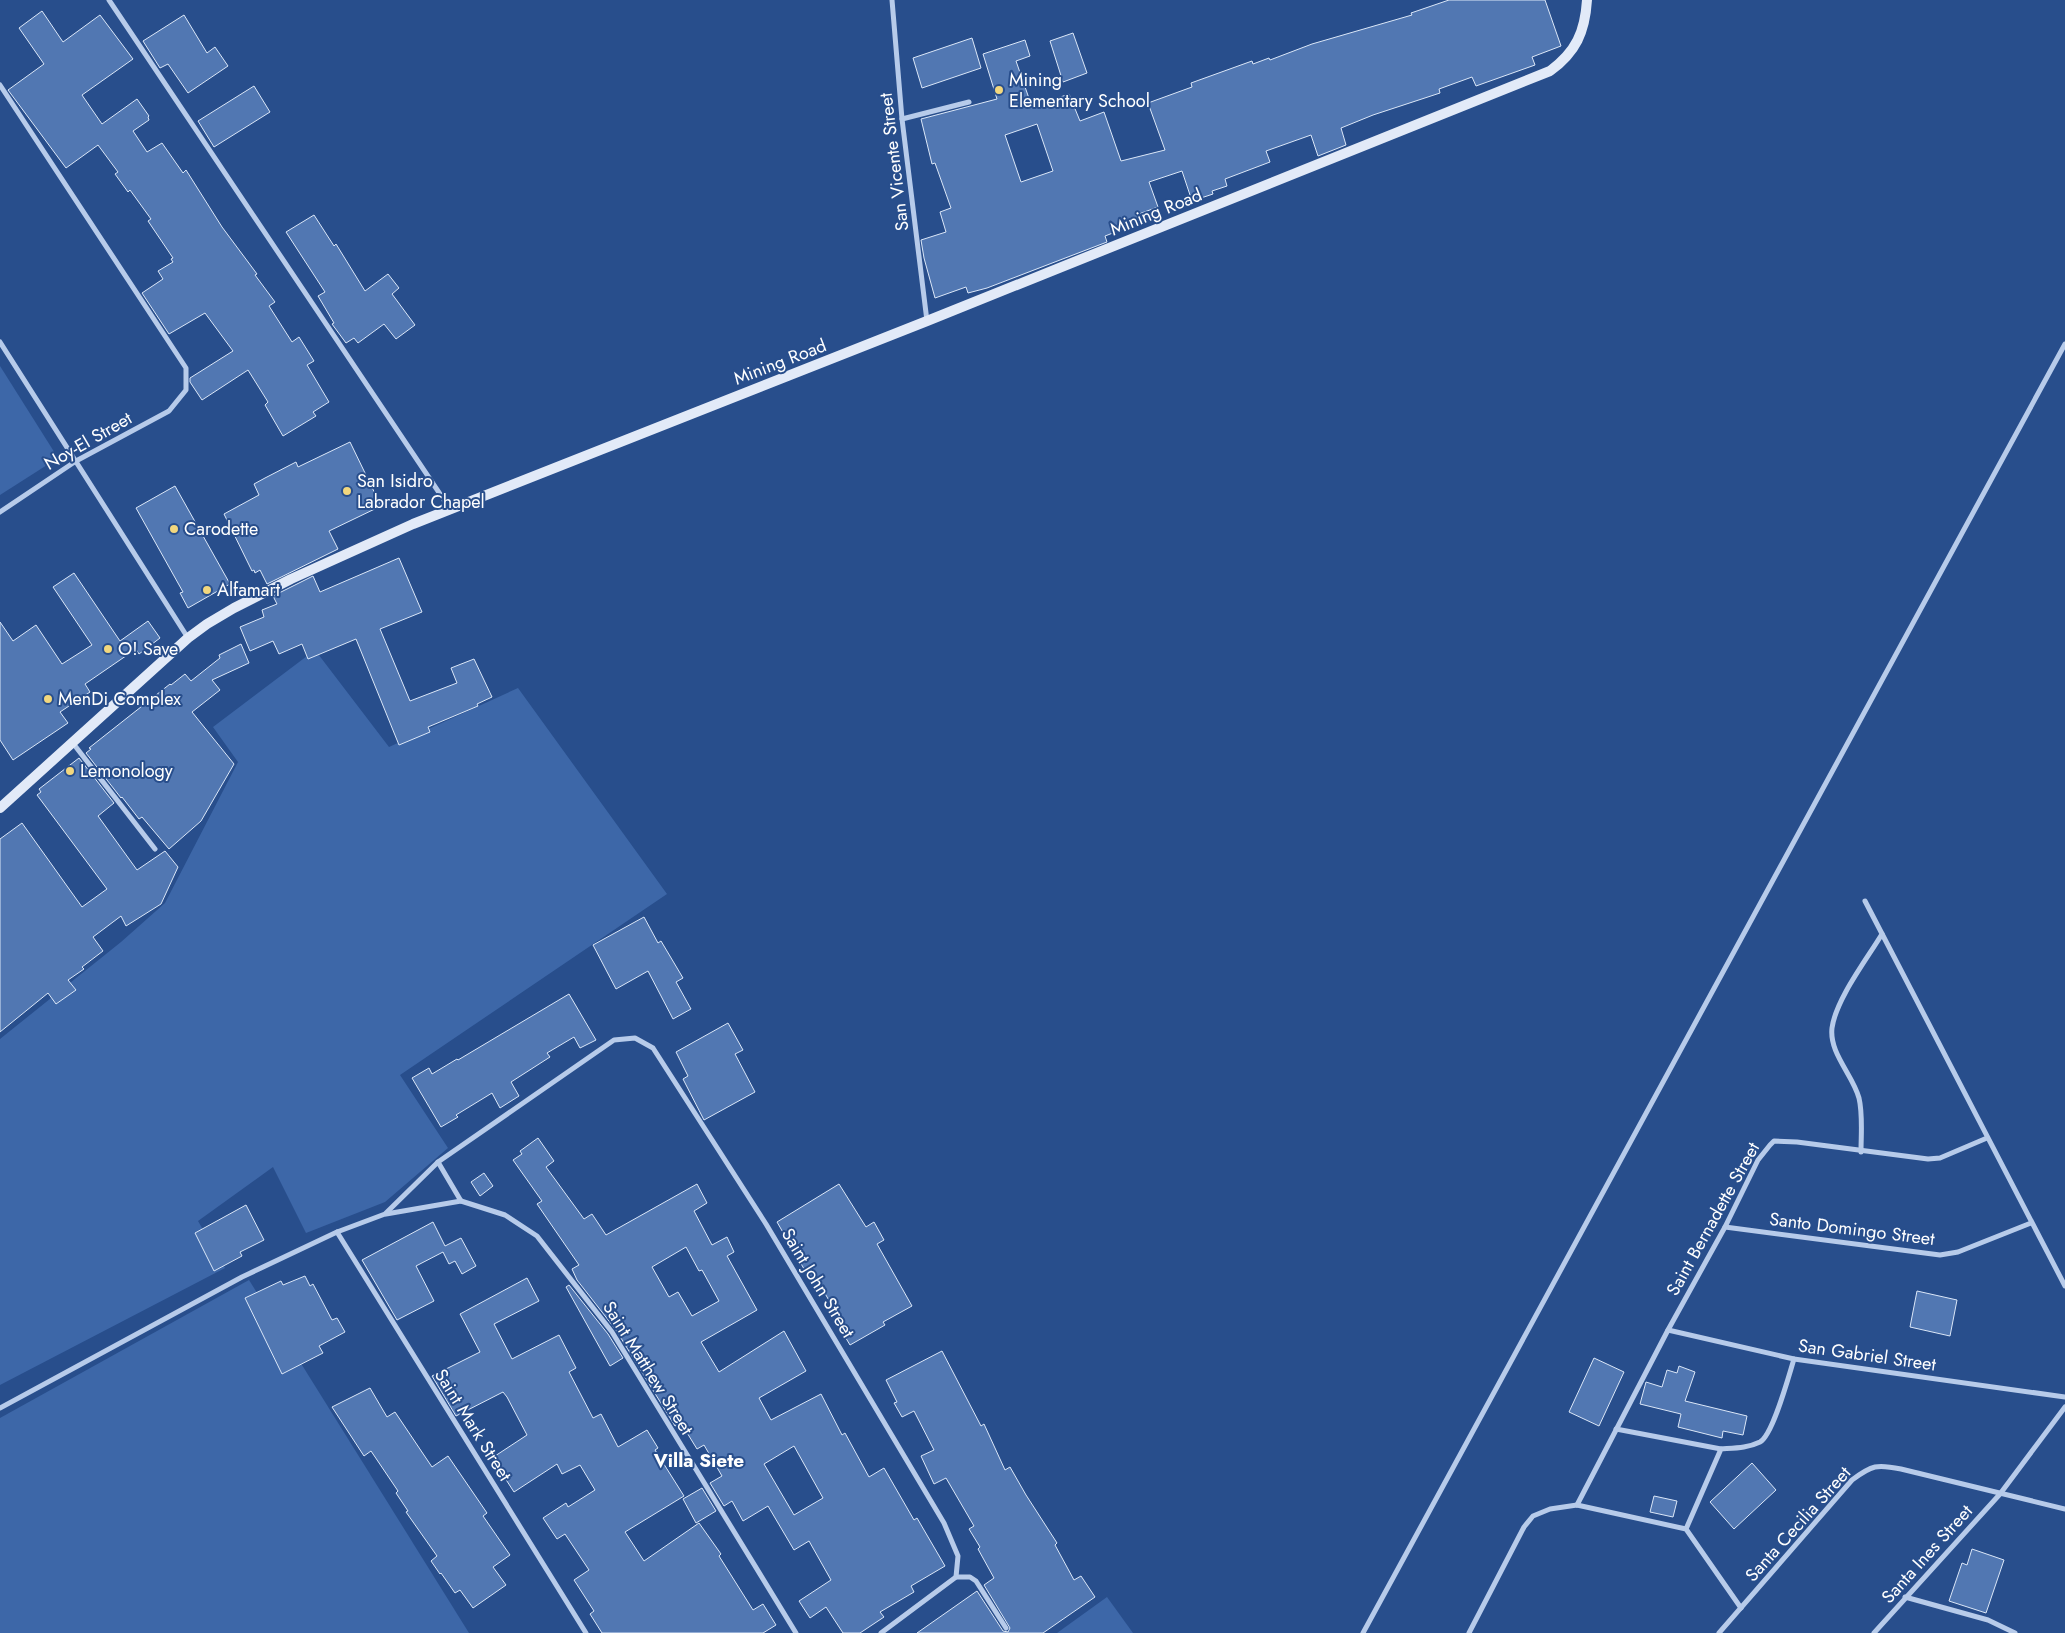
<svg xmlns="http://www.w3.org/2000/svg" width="2065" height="1633" viewBox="0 0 2065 1633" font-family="Jost,sans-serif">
<rect width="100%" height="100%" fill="#284e8c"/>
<g fill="#3d67a8">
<path d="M0,366L58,458L0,495Z"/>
<path d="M315,650L389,747L518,688L667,894L400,1075L448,1148L385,1202L306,1233L273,1167L198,1221L225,1268L0,1385V1039L121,942L165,903L238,762L213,727Z"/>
<path d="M249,1280L469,1633H0V1418Z"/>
<path d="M1107,1597L1133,1633H1057Z"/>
</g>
<g fill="#5177b2" stroke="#dbe7f8" fill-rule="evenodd">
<path d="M1449,0H1545L1561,46L1532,57L1535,65L1476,86L1472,77L1439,89L1440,93L1373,115L1341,128L1346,145L1318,156L1311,135L1266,151L1270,162L1225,179L1227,186L1212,191L1213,194L1192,201L1182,171L1149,182L1158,207L1136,215L1139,223L1105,236L1107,242L987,288L968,293L966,287L935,298L924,258L921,240L946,232L940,212L951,208L935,163L932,164L921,119L997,99L983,54L1025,40L1030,56L1016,61L1032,107L1069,94L1080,121L1104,112L1121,161L1165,150L1148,103L1192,87L1191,83L1252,61L1253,64L1269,58L1270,60L1312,44L1412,15L1411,13ZM1037,124L1053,171L1021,182L1005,135Z"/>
<path d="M42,11L63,42L100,15L133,59L82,95L84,98L102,124L137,99L149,116L148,117L149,120L133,131L147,152L162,143L183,173L186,170L222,227L257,274L255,275L275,302L269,306L292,342L299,337L314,361L307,365L329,402L313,412L316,416L283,436L265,405L268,402L248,370L202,400L190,382V378L233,351L205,313L169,334L142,293L163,279L158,271L173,262L171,259L173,258L148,221L151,219L130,190L128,192L115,174L118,172L98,145L66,168L8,90L44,64L19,28Z"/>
<path d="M184,15L207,53L215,47L228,66L188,93L168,64L160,68L143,41Z"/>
<path d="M1073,33L1087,73L1063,82L1050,41Z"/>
<path d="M972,38L981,68L922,88L913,58Z"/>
<path d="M254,86L270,112L214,147L198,121Z"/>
<path d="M314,215L334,246L336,244L365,291L388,274L399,288L392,294L415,325L396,339L384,324L358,343L354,338L346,343L332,324L334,323L318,296L325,292L286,232Z"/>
<path d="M350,442L381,506L329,531L338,549L267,584L260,570L255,573L254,570L252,571L224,514L259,495L254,484L265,478L296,462L298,467Z"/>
<path d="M175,486L230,584L188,608L180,593L183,592L136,508Z"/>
<path d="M399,558L422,612L380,629L410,701L457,683L451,668L474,659L492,697L477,704L478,706L428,727L430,732L399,745L356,639L308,659L302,644L279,654L273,641L250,651L240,627L264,617L262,610L277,604L273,596L313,576L320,592Z"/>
<path d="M74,573L120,641L148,621L160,638L139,654L136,649L85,684L90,692L60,712L68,723L13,760L0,740V622L13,641L36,625L62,664L92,645L53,587Z"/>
<path d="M241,644L249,663L212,680L220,690L192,712L234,764L201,821L169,849L142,817L139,819L122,797L121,798L86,753L91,749L89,748L170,684L171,685L185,674L191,681L220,658L219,655Z"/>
<path d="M79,758L114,803L98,816L137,870L165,851L178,867L161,904L126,926L121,916L93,937L103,951L82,967L84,969L68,980L76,990L56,1004L48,993L0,1032V839L22,823L82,907L107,889L37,795L41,792L39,789Z"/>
<path d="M644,917L658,943L661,941L683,978L676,982L691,1009L673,1019L648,971L616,989L593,945Z"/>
<path d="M569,994L596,1040L580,1048L574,1037L547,1053L550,1057L511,1082L519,1096L500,1108L492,1093L456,1115L458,1117L441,1127L412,1078L429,1068L432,1074L457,1059L458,1060Z"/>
<path d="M728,1023L743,1050L735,1054L755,1092L704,1120L683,1079L688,1076L676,1052Z"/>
<path d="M538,1138L554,1161L546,1167L584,1219L592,1214L606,1235L697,1184L707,1203L694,1211L712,1245L727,1237L734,1252L727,1256L757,1310L701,1342L719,1372L784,1331L806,1371L759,1398L771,1420L821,1394L842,1435L845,1433L869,1477L884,1468L914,1520L917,1518L945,1566L911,1586L914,1592L880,1612L884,1617L860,1633H843L826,1607L810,1618L799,1601L831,1580L809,1541L794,1550L768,1506L743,1521L732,1501L724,1506L710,1483L722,1476L704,1445L697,1449L681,1423L675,1426L616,1330L577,1280L572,1269L579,1265L537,1204L542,1201L513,1160L522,1154L520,1151ZM686,1247L699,1271L702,1270L719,1301L692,1316L678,1292L669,1297L652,1267ZM794,1446L823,1498L794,1515L764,1464Z"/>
<path d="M484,1173L493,1186L480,1196L471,1182Z"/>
<path d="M839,1184L866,1227L874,1222L884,1240L877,1244L912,1306L883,1322L885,1325L850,1345L840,1328L844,1326L820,1285L817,1287L813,1279L811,1281L777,1222Z"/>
<path d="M246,1205L264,1240L240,1252L242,1256L214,1271L195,1233Z"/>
<path d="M433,1222L445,1246L461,1238L476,1266L462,1274L455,1261L449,1264L443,1252L416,1266L434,1301L397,1320L362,1260Z"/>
<path d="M305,1276L310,1286L313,1284L332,1320L337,1318L345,1332L319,1346L323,1353L282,1374L245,1298L281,1281L283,1285Z"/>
<path d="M527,1278L539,1301L494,1324L512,1359L559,1335L576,1368L569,1372L593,1418L601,1414L618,1447L647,1430L658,1448L655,1450L684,1496L625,1532L644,1561L699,1523L721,1554L719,1556L753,1610L763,1604L776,1625L763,1633H602L590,1614L594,1611L574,1580L589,1570L565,1534L557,1539L543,1518L566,1503L568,1507L595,1490L580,1465L562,1474L557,1464L514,1492L492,1458L527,1435L507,1397L503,1392L456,1416L432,1376L480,1352L460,1314Z"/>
<path d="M569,1285L608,1334L623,1358L610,1366L566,1287Z"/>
<path d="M1917,1291L1957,1300L1950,1336L1910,1327Z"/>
<path d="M942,1351L981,1426L984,1424L1005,1470L1010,1467L1026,1495L1057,1543L1055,1545L1074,1580L1081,1576L1095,1597L1043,1633H917L977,1591L1003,1631L1008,1632L1010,1628L984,1585L994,1578L978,1549L980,1547L969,1529L974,1526L946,1478L934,1484L921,1456L934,1450L914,1411L902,1417L894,1403L897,1402L886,1380Z"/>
<path d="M1594,1358L1624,1372L1599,1426L1569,1412Z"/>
<path d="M1679,1366L1695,1372L1685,1401L1747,1416L1743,1435L1723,1431L1722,1438L1678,1427L1681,1414L1640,1404L1646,1382L1662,1387L1667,1370L1677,1373Z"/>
<path d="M370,1388L387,1417L395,1412L432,1467L448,1456L487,1513L483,1516L510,1555L493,1567L506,1585L473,1608L460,1590L455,1593L441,1573L440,1574L431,1561L437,1556L406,1512L408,1511L396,1493L398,1491L371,1451L364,1456L332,1407Z"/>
<path d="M1752,1463L1776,1490L1734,1529L1710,1502Z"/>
<path d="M702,1488L716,1511L696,1523L683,1499Z"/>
<path d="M1654,1496L1677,1501L1673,1517L1650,1512Z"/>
<path d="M1972,1549L2004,1560L1986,1613L1949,1601L1962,1563L1967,1565Z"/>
</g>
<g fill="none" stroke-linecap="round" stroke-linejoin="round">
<g stroke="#b7cbea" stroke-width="5">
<path d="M109,0L450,509"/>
<path d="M892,0L902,119L927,321"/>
<path d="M0,85L186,368V390L169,411L76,461L0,512"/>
<path d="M902,119L969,102"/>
<path d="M0,342L188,638"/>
<path d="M72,742L155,849"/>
<path d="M1865,901L2065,1286"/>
<path d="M1861,1152C1861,1134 1863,1115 1859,1098C1853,1075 1829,1053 1832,1028C1836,999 1867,959 1882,934"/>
<path d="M438,1162L461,1201"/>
<path d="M386,1214L461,1201L505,1215L537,1236L612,1332L796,1633"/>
<path d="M1725,1227L1940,1255L1958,1252L2031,1223"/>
<path d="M337,1232L586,1633"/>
<path d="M1668,1330L1794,1359L2065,1397"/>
<path d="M0,1408L242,1277L337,1232L385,1214L438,1162L614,1040L635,1038L653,1048L766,1224L944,1523L958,1556L956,1577"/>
<path d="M1616,1429L1721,1449"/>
<path d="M1577,1505L1668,1330L1725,1227L1758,1160L1770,1145L1774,1141L1797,1142L1928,1159L1940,1158L1987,1138"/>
<path d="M1686,1529L1721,1449C1734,1448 1748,1448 1760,1442C1773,1435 1789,1375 1794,1359"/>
<path d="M1905,1597L1988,1620L2015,1633"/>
<path d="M881,1633L956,1577H970L976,1581L1006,1628"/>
<path d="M1363,1633L2065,344"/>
<path d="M1469,1633L1524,1527L1533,1516L1550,1509L1577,1505L1686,1529L1741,1608"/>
<path d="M1719,1633L1852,1480C1872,1465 1877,1464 1901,1469L2065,1509"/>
<path d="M1874,1633L2000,1494L2065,1407"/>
</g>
<path stroke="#e2eaf8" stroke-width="10" d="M0,808L188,638L207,624L234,608L291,579L413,524L927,321L1550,71C1576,52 1585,32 1587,0"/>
</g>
<g fill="#f2d77e" stroke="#284e8c" stroke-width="2">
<circle cx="999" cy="90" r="5"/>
<circle cx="347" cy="491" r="5"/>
<circle cx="174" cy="529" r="5"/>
<circle cx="207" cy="590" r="5"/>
<circle cx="108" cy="649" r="5"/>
<circle cx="48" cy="699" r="5"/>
<circle cx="70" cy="771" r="5"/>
</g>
<g text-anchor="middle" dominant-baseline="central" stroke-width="4" stroke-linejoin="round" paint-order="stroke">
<g font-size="18" fill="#fff" stroke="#284e8c" text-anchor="start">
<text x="1009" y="80">Mining<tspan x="1009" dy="21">Elementary School</tspan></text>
<text x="357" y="481">San Isidro<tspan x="357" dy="21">Labrador Chapel</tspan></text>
<text x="184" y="529">Carodette</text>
<text x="217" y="590">Alfamart</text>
<text x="118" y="649">O! Save</text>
<text x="58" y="699">MenDi Complex</text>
<text x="80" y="771">Lemonology</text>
</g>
<g font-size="18" fill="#fff" stroke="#284e8c">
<text transform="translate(894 162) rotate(-97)">San Vicente Street</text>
<text transform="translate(1156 212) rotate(-22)">Mining Road</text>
<text transform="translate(780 362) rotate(-21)">Mining Road</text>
<text transform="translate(88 441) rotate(-30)">Noy-El Street</text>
<text transform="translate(1713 1219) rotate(-61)">Saint Bernadette Street</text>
<text transform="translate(1852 1229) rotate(7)">Santo Domingo Street</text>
<text transform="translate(818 1283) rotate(59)">Saint John Street</text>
<text transform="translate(1867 1355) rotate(8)">San Gabriel Street</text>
<text transform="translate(648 1368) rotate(58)">Saint Matthew Street</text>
<text transform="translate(473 1425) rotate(58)">Saint Mark Street</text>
<text transform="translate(1798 1524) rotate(-48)">Santa Cecilia Street</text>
<text transform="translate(1927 1554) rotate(-48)">Santa Ines Street</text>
</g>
<g font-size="19" font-weight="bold" fill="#fff" stroke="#284e8c">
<text x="699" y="1460">Villa Siete</text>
</g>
</g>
</svg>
